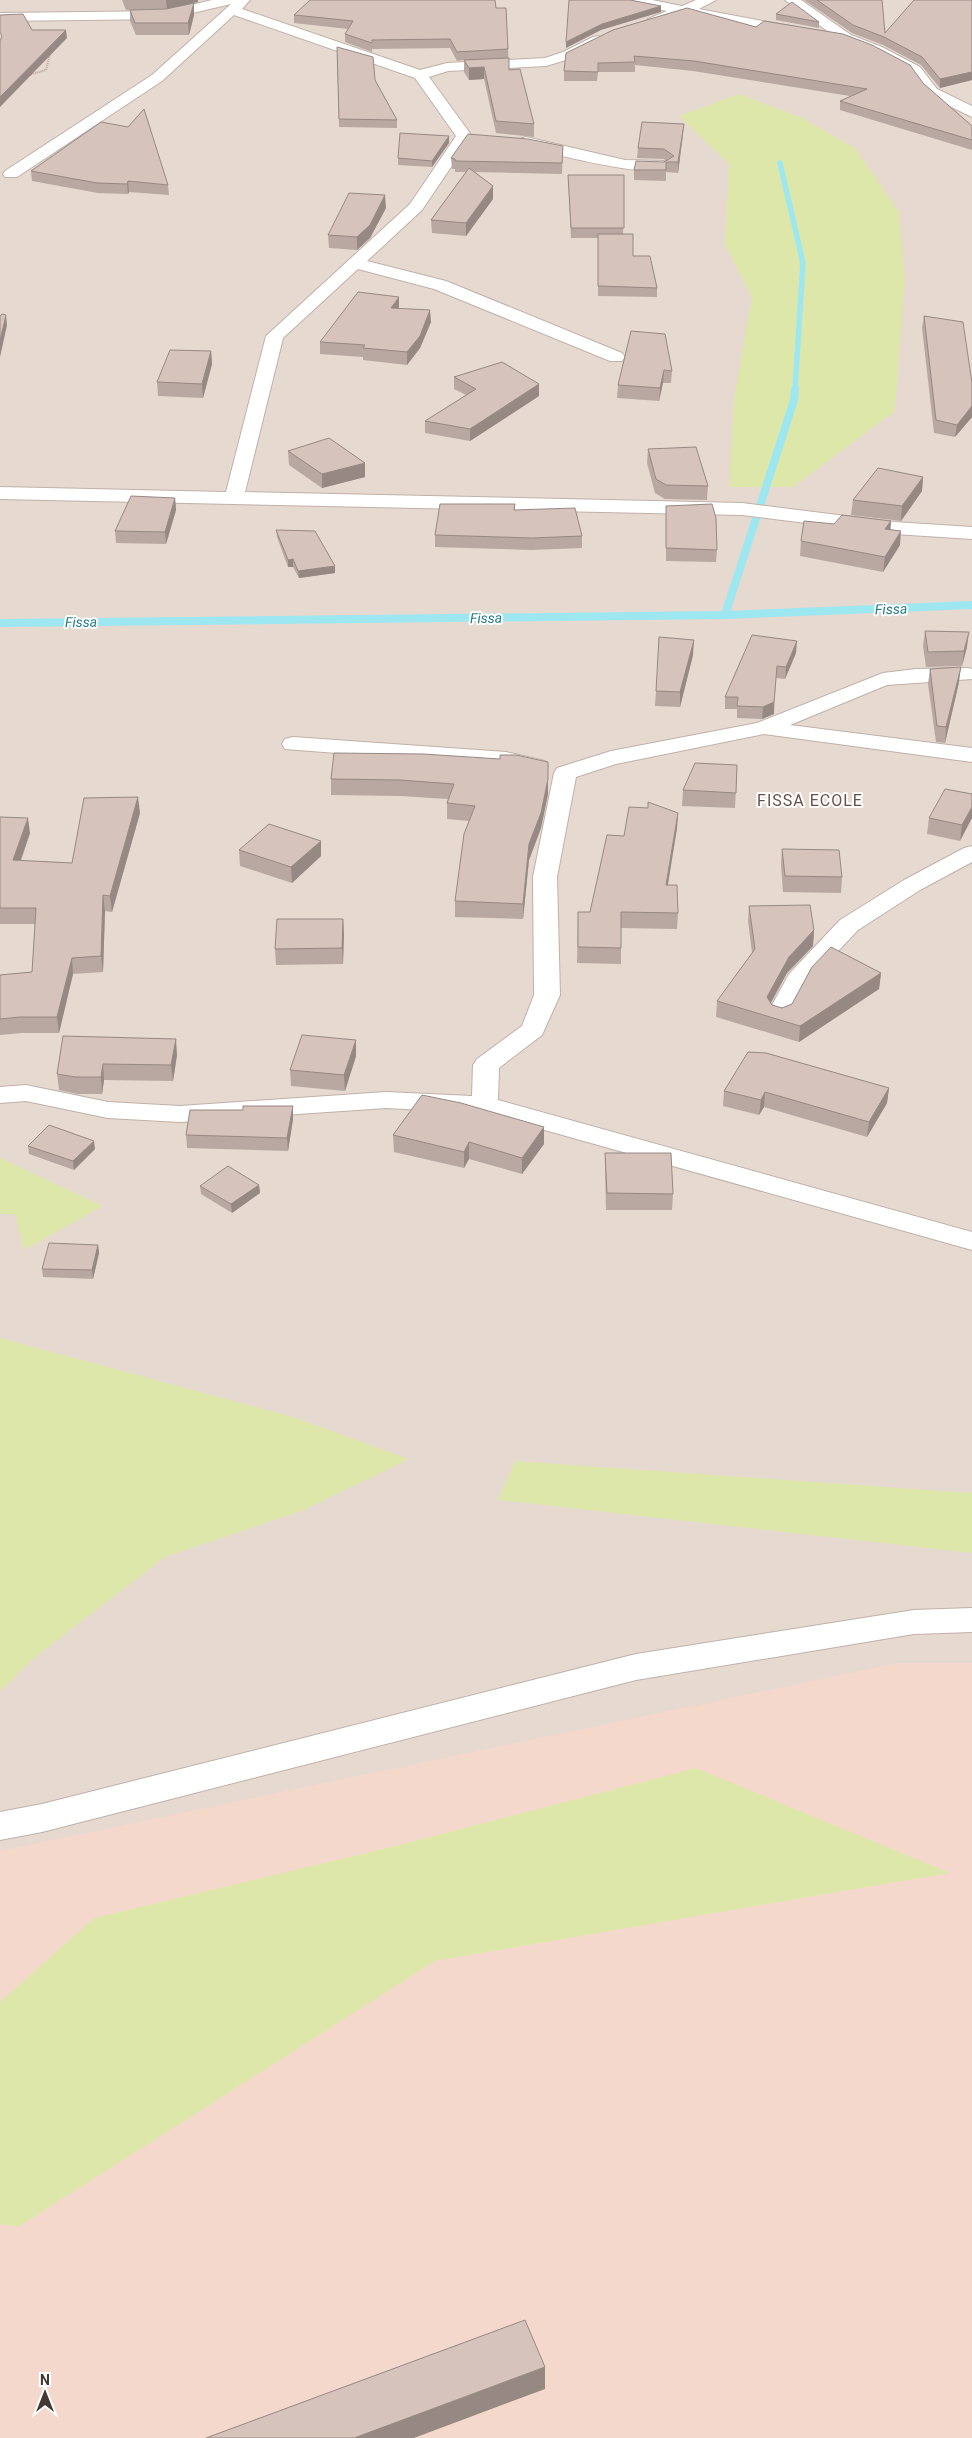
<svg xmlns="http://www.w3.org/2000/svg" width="972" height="2438" viewBox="0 0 972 2438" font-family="Roboto,sans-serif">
<rect width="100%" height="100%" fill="#f2e9e3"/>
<rect fill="#e6d9d0" x="0" y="0" width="972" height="2438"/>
<path fill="#f5d8cc" d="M898,1663H972V2438H0V1851Z"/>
<g fill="#dee7aa">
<path d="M739,94L800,117L855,148L899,212L905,279L895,411L793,487H729L734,399L752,297L725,245L729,164L679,116Z"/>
<path d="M0,1158L103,1206L24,1250L15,1214H0Z"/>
<path d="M0,1338L293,1417L409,1459L304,1510L165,1557L34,1658L0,1692Z"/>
<path d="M515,1461L970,1493L972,1491V1553L498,1500Z"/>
<path d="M696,1768L950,1873L435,1961L18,2227L0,2224V2002L94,1918L387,1848Z"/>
</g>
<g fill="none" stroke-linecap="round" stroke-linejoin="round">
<path stroke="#9de7f1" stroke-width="5.5" d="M780,163L803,263L795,390"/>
<g stroke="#9de7f1" stroke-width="8">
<path d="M725,615L794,400L795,389"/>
<path d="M0,623L725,615L972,605"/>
</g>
<defs>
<g id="street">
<path d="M212,0H250L242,9L420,70L447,63L545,58L563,52L593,37L598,36L605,40L573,58L546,66L448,71L429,77L472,136L422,210L367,261L446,281L622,353L625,357L622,361H610L434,289L358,269L283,338L245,492L742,503L894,522L972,527V539L894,534L742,515L0,499V487L226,492L266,336L410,204L456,136L415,78L234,15L162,81L17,177H5L3,174L5,171L152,75L231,4L167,19L0,21V13L167,11Z"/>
<path d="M622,0H652L682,6L696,0H716L699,9L795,27L802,31L795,35L684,15L653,26L646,22L648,19L667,11L624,3Z"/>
<path d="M785,0H801L851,35L882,47L920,67L937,89L972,106V117L927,95L910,73L872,53L841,41Z"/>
<path d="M526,137L625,160L664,161L672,166C660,183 542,151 520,145L518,142L520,139Z"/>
<path d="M968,668L972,669V679L887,685L790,725L972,748V762L764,734L616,764L576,777L557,877L560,995L542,1035L499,1068L498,1100L972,1232V1250L484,1113L386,1108L180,1122L108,1118L26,1101L0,1103V1087L26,1085L108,1102L180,1106L386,1092L472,1096L473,1065L477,1059L522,1026L534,995L533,877L554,773L557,768L611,751L757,723L883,673L916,669Z"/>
<path d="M293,737L506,752L545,761L548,766L545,771L537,773L506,766L285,749L282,744L285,739Z"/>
<path d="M972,846V862L920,890L858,930L809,982L789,1019L780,1022L771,1019L767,1014L789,974L840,920L904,880L964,848Z"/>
<path d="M972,1608V1632L914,1634L636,1680L42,1832L0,1840V1812L42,1804L636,1654L914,1610Z"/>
</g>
</defs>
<use href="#street" stroke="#c0b1a8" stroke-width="2"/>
<path stroke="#bfa496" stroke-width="2" stroke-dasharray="1 1" stroke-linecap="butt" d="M29,75L46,70L50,54"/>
<use href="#street" fill="#fff" fill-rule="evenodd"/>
</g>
<g fill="#b8a8a1">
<path d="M122,0H198V2L167,9L126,10Z"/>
<path d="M804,0H882L885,33L972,0V80L940,88L921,65L883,45L852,33Z"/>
<path d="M496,8L508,49L509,70L534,124V137L496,133L484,79L469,80L464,72V60L457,61L450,48L372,49V52L345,42V34L348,29L294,23V15Z"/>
<path d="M130,10L194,15L189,35H136L130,21Z"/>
<path d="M776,14L819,22V28L776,20Z"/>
<path d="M613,30L923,83L972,126V150L840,110V101L850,96L693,71L635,65V72H598L597,81H564V71Z"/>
<path d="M337,47L375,80L397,120V128L339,127Z"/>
<path d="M683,134L678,173L666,172V181L634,180V170L666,161L664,159L637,158L638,148Z"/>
<path d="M449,136V143L432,167L398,165V158Z"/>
<path d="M563,146L562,174L475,172L493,186V199L466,236L432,233L431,220L466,172H455V169H452L451,158Z"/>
<path d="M31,171L168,185L169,195L129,192L128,194L98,193L32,181Z"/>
<path d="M568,175H624L623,234L633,256L657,288V297L598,296V238H571Z"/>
<path d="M386,208L370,238L357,250L329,248L328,235Z"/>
<path d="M399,308L431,322L420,348L407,365L363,360V357L320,354V342Z"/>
<path d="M924,316L972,383V417L955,437L934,433L922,328Z"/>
<path d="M631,331L672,371L671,383H663L659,401L617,398L618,385Z"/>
<path d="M211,351L212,364L203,398L158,396L157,382Z"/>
<path d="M454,377L539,396L470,441L425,433V421L466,395L454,389Z"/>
<path d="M648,449L708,486L707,500L665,499L655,493L647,463Z"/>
<path d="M288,451L365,477L322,488L289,465Z"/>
<path d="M923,477L922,491L901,521L851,515L853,500Z"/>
<path d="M175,498L176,510L166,544L116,543L115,531Z"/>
<path d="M515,504V510L582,536V548L531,550L435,547V535Z"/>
<path d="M666,506L717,550L716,562L666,561Z"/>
<path d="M891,521L890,530L900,545L883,572L800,556L801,541L834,524Z"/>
<path d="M276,530L335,573L299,578L293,567H288L277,537Z"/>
<path d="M925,631L967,647L962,666L926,667L923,646Z"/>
<path d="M796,653L785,679L776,678L774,714L762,719L737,718V709H725V697Z"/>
<path d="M693,655L680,707L655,706L656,691Z"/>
<path d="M930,669L959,682L945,743L936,742L928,684Z"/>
<path d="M334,753L548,794L541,828L529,860L523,919L455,917V901L469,821L447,819V803L448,799L400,796L331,795V779Z"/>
<path d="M737,765L735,808L682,806L683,790Z"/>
<path d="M972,794L960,841L927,834L929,818Z"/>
<path d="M140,813L112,912L105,911L103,972L73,974L59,1033H22L0,1035V975L32,972L35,924H0V817L30,833L21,861L72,863Z"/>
<path d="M678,813L677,828L668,885L678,913L677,929L621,928V964L577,963L578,912H590L624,836Z"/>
<path d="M321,841V856L292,883L240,866L239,850Z"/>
<path d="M782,849L842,877L841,893L783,892L781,865Z"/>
<path d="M749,906L814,930L813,946L787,973L771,1003L772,1005L782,1008L881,973L879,989L799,1042L716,1017L717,1001L752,953L748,921Z"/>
<path d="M343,919L344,935L343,964L276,965L275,949Z"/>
<path d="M63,1036L177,1055L173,1081L104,1080L102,1094H77L59,1090L57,1074Z"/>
<path d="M356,1040V1056L345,1091L291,1086L290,1070Z"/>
<path d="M889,1088L887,1103L867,1137L764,1107L759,1115L723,1106L724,1091Z"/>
<path d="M293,1106V1119L288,1151L187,1148L186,1135Z"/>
<path d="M393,1135L544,1144L522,1174L469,1159L464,1168L394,1152Z"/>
<path d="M28,1146L95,1149L74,1170L29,1154Z"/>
<path d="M605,1153L673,1194L672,1210H606L605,1169Z"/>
<path d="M259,1185L260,1193L232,1213L201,1194L200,1186Z"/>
<path d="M98,1245L99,1253L93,1279L43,1277L42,1269Z"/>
</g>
<g fill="#968883">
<path d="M166,0H198V2L167,9Z"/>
<path d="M194,3V15L189,35L188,23Z"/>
<path d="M661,6V12L601,30L566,48V42L602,24Z"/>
<path d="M66,30L67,38L0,107V97Z"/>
<path d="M484,67V79L469,80V68Z"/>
<path d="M972,72V80L940,88V79Z"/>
<path d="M684,124L683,134L678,173V162Z"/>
<path d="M449,136V143L432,167V161Z"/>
<path d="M128,181L129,192L128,194L127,184Z"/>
<path d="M493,186V199L466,236V223Z"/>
<path d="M385,195L386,208L370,238L357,250V237Z"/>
<path d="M399,297V309L391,308Z"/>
<path d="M430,310L431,322L420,348L407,365V352Z"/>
<path d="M6,315L7,325L0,357V341Z"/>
<path d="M211,351L212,364L203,398L202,384Z"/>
<path d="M664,370L663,383L659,401L660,388Z"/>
<path d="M539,384V396L470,441V429Z"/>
<path d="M972,406V417L955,437L957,425Z"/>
<path d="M365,463V477L322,488V474Z"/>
<path d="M923,477L922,491L901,521L902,506Z"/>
<path d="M175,498L176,510L166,544L165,532Z"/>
<path d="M891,521L890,535L885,529Z"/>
<path d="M901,531L900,545L883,572L885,557Z"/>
<path d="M293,559V567H288V560Z"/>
<path d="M335,566V573L299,578L298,571Z"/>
<path d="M969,632L967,647L962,666L964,651Z"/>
<path d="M694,640L693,655L680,707V692Z"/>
<path d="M797,641L796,653L785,679L786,667Z"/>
<path d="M961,667L959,682L945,743L946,727Z"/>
<path d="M774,702V714L762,719L763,707Z"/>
<path d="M548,779V794L541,828L529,860L523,919V904L529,844Z"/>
<path d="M138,797L140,813L112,912L110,896Z"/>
<path d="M972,807V818L960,841L962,825Z"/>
<path d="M678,813L677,828L665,901L666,885Z"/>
<path d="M28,818L30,833L15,876L13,860Z"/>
<path d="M321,841V856L292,883L291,867Z"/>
<path d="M103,895L105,911L103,972L101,956Z"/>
<path d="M343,919L344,935L343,964L342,948Z"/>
<path d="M814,930L813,946L787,973L765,1013L767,997L789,957Z"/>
<path d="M72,958L73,974L59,1033L57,1017Z"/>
<path d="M881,973L879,989L799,1042L800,1026Z"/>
<path d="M176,1039L177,1055L173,1081L171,1065Z"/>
<path d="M356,1040V1056L345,1091L344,1075Z"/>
<path d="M103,1064L104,1080L102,1094L101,1077Z"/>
<path d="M889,1088L887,1103L867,1137L869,1122Z"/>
<path d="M765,1092L764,1107L759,1115L761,1100Z"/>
<path d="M293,1106V1119L288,1151L287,1138Z"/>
<path d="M544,1127V1144L522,1174V1158Z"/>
<path d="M94,1141L95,1149L74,1170L73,1161Z"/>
<path d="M469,1142V1159L464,1168V1152Z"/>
<path d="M259,1185L260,1193L232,1213L231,1204Z"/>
<path d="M98,1245L99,1253L93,1279L92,1270Z"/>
<path d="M545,2367V2389L414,2438H354Z"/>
</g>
<g fill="#d6c3bb" stroke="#968883">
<path d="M310,0H495L496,8H506L508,49L457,52L450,39L372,40V43L345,34L353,21L294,15Z"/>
<path d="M569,0H630L661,6L602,24L566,42Z"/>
<path d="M817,0H882L885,33L914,0H972V72L940,79L922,57L884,37L853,25Z"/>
<path d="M792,2L819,22L776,14Z"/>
<path d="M194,3L188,23H135L130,10L166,9Z"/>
<path d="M687,8L756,27L764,21L843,34L872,45L910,65L923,83L972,126V140L840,101L867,89L694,61L634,56L635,62L598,63V72L564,71L566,53L613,30Z"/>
<path d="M23,14L32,30H66L0,97V41L2,36L0,32V15Z"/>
<path d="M337,47L373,57L375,80L397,120L339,119Z"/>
<path d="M509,58V70L520,69L534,124L496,121L484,67L469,68L464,60Z"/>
<path d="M144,109L168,185L128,181L127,184L97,183L31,171L101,122L128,127Z"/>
<path d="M642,122L684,124L678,162H666V170H634L636,161L664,162L674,156L664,149L638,148Z"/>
<path d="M400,133L449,136L432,161L398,158Z"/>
<path d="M468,134L528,139L563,146L562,163L455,161V159L451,158Z"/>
<path d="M469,168L493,186L466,223L431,220Z"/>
<path d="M568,175H624V228H571Z"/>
<path d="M349,193L385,195L370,225L357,237L328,235Z"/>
<path d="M598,234H633V256H650L657,288L598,286Z"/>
<path d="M358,292L399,297L391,308L430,310L420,336L407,352L363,348L365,345L320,342Z"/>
<path d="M2,314L6,315L0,341V316Z"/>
<path d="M924,316L963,322L972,383V406L957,425L936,420Z"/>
<path d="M631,331L665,334L672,371L664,370L660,388L618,385Z"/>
<path d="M170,350L211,351L202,384L157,382Z"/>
<path d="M502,362L539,384L470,429L425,421L476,389L454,377Z"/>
<path d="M329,438L365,463L322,474L288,451Z"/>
<path d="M696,447L708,486L666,485L656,479L648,449Z"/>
<path d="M878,468L923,477L902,506L853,500Z"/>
<path d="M131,496L175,498L165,532L115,531Z"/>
<path d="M440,504H515L514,510L575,508L582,536L532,538L435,535Z"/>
<path d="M712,504L716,518L717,550L666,548V506Z"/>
<path d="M842,515L891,521L885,529L901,531L885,557L801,541L804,521L834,524Z"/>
<path d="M276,530L315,531L335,566L298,571L293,559L288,560Z"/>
<path d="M925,631L969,632L964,651L928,652Z"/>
<path d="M752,635L797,641L786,667L777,666L774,702L763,707L737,706L738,697H725Z"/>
<path d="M659,637L694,640L680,692L656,691Z"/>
<path d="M961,667L946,727L937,726L930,669Z"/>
<path d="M334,753L423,754L500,759V755H516L548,762V779L541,813L529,844L523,904L455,901L464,834L475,806L447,803L454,784L400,780L331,779Z"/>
<path d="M695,763L737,765L736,793L683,790Z"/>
<path d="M945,789L972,794V807L962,825L929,818Z"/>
<path d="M138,797L110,896L103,895L101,956L72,958L57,1017H20L0,1019V975L32,972L36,908H0V817L28,818L13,860L72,863L84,798Z"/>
<path d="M648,802L678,813L666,885H677L678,913L621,912V948L578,947V912H590L607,835L624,836L629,807L648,808Z"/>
<path d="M269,824L321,841L291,867L239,850Z"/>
<path d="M782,849L839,850L842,877L785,876Z"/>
<path d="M810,905L814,930L789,957L767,997L772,1005L782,1008L792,1004L812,967L831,947L881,973L800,1026L717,1001L755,949L749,906Z"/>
<path d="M277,919H343L342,948L275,949Z"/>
<path d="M302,1035L356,1040L344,1075L290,1070Z"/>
<path d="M63,1036L176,1039L171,1065L103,1064L101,1077H75L57,1074Z"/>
<path d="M748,1052L766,1053L889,1088L869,1122L765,1092L761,1100L724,1091Z"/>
<path d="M422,1095L461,1103L544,1127L522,1158L469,1142L464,1152L393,1135Z"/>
<path d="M243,1106H293L287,1138L186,1135L190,1110H243Z"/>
<path d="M49,1125L94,1141L73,1161L28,1146Z"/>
<path d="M605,1153H671L673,1194L607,1193Z"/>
<path d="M228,1166L259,1185L231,1204L200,1186Z"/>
<path d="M49,1243L98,1245L92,1270L42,1269Z"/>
<path d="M525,2320L545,2367L354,2438H206Z"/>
</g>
<g text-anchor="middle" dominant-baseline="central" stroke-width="4" stroke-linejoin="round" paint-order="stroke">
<g font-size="14" font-style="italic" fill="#257c88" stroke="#fff">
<text transform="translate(891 609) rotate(-2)">Fissa</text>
<text transform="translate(486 618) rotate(-1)">Fissa</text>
<text transform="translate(81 622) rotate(-1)">Fissa</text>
</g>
<g font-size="16" letter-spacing="1" fill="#66524a" stroke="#fff">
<text x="810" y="800">FISSA ECOLE</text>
</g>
</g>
<g transform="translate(45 2393)" stroke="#ffffff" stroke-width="4" paint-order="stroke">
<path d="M0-4L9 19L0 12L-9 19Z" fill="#433833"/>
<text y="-8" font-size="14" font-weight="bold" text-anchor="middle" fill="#433833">N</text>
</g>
</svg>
